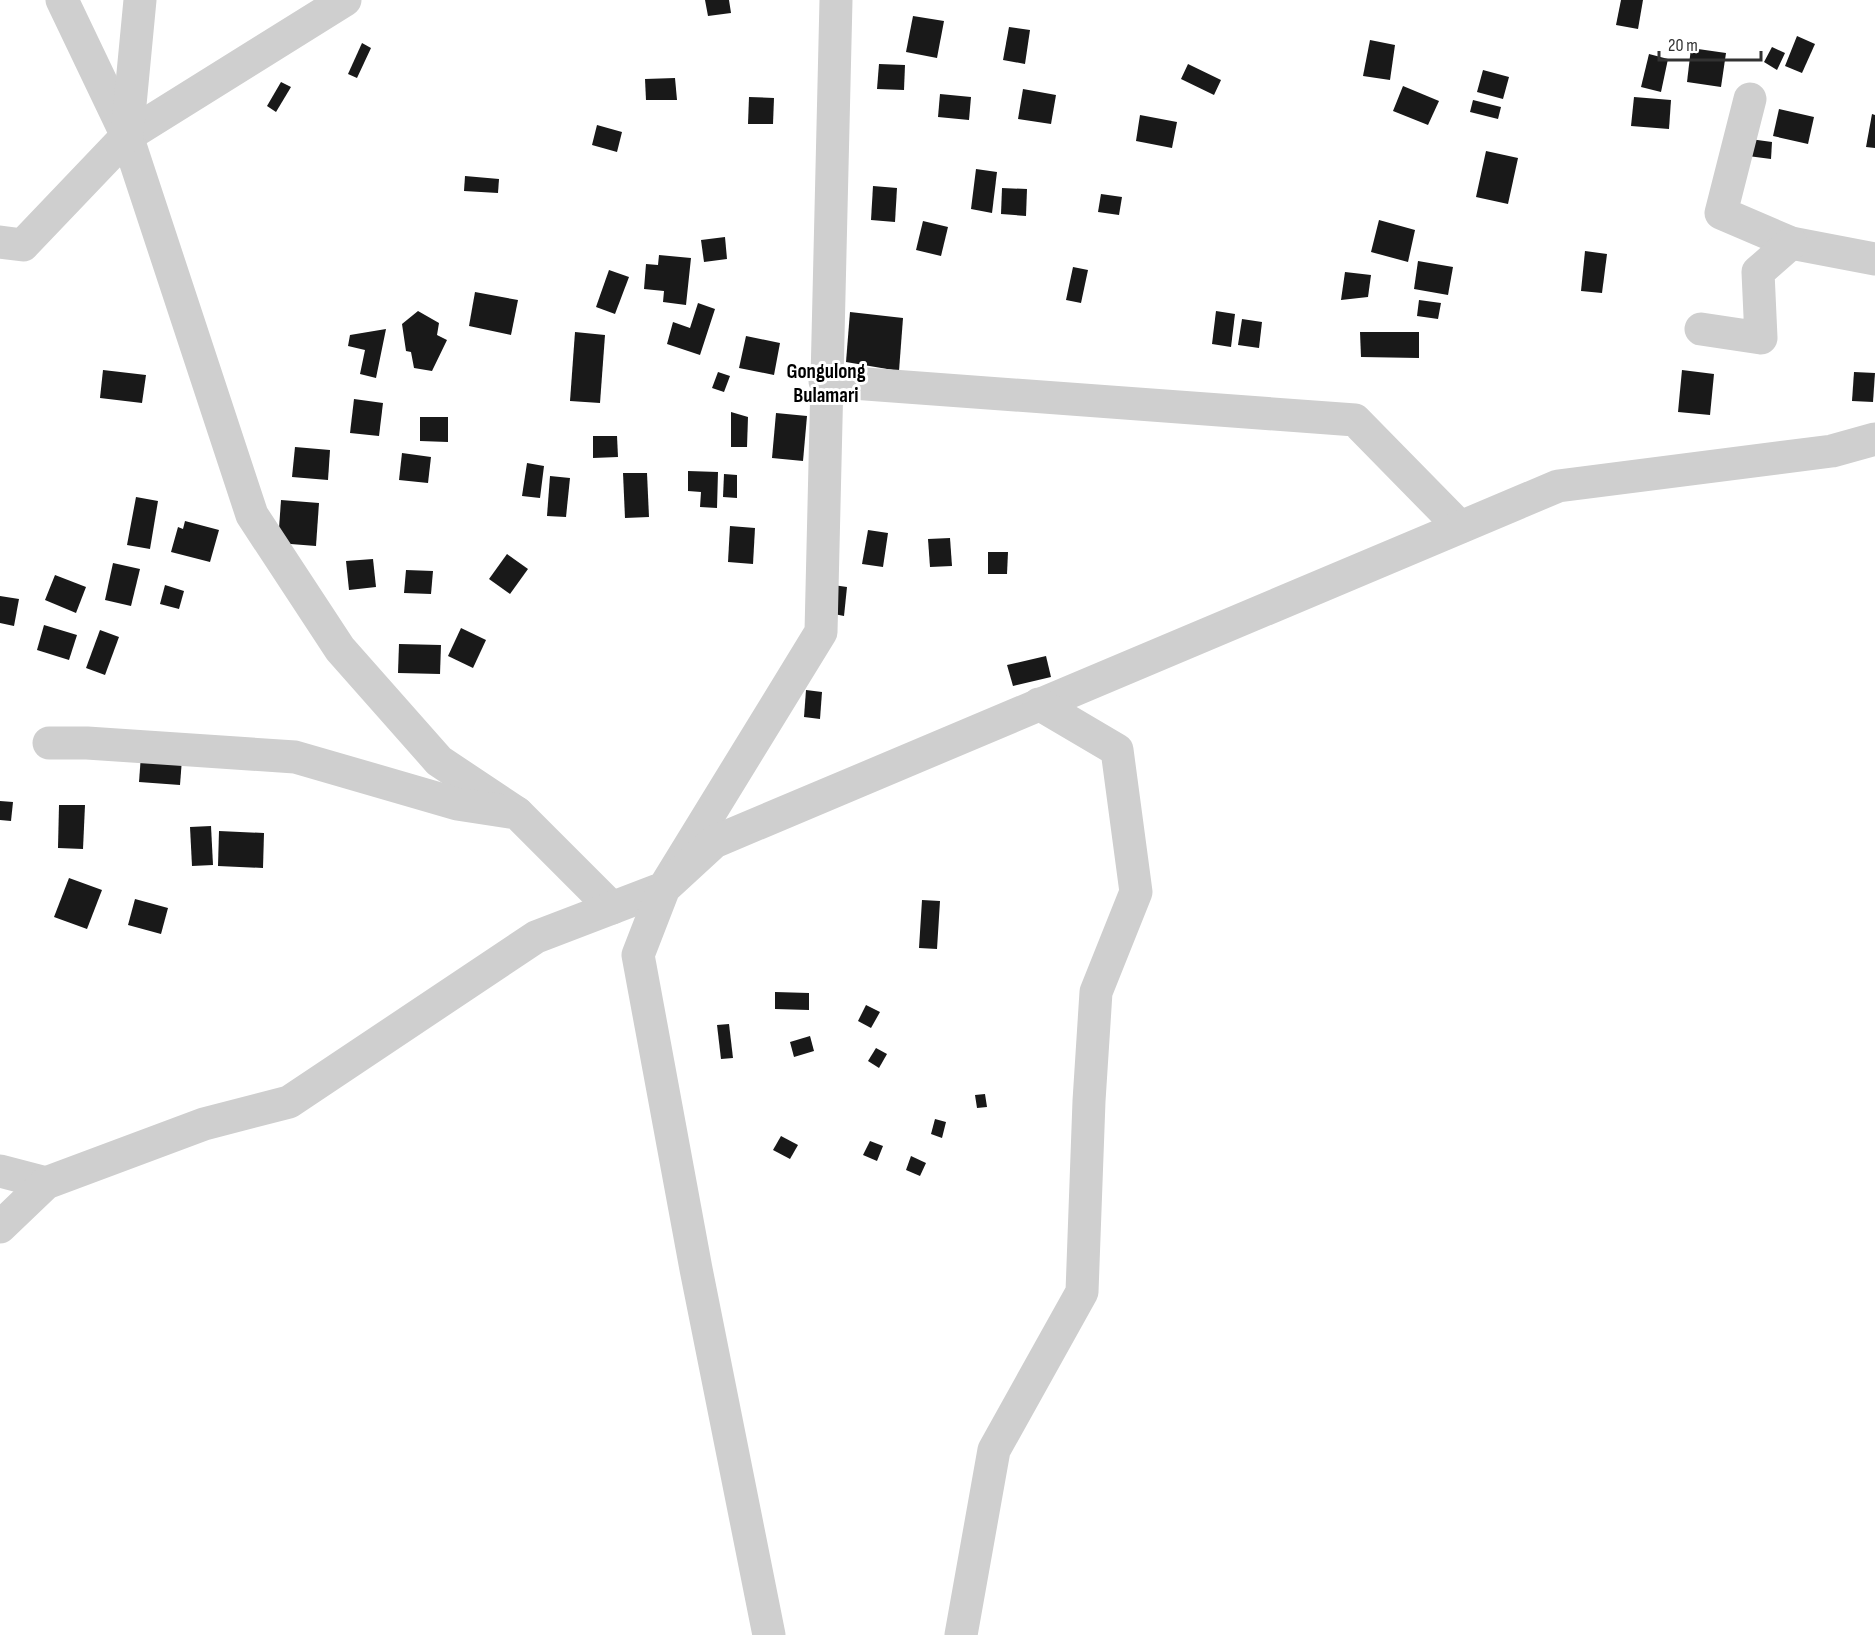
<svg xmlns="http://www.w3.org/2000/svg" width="1875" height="1635" viewBox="0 0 1875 1635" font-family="'Sofia Sans Condensed',sans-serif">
<rect width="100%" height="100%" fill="#fff"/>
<g fill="#191919">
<path d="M705,0H729L731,13L708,16Z"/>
<path d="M1621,0H1643L1638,29L1616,25Z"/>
<path d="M913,16L944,21L937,58L906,52Z"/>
<path d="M1009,27L1030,30L1025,64L1003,60Z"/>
<path d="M1797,36L1815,44L1802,73L1785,66Z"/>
<path d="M1370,40L1395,45L1390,80L1363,76Z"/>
<path d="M362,43L371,48L357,78L348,74Z"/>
<path d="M1772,47L1785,53L1777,70L1764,62Z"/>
<path d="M1691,48L1726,53L1721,87L1687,82Z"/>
<path d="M1649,54L1668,59L1661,92L1641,87Z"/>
<path d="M879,64L905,65L904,90L877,89Z"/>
<path d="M1188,64L1221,80L1214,95L1181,79Z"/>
<path d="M1483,70L1509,77L1503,99L1477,92Z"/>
<path d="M675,78L677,100H646L645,79Z"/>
<path d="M281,82L291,87L276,112L267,106Z"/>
<path d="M1403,86L1439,101L1428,125L1393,111Z"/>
<path d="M1023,89L1056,95L1051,124L1018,119Z"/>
<path d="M940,94L971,97L969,120L938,117Z"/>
<path d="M749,97L774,98L773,124H748Z"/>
<path d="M1634,97L1671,100L1669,129L1631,126Z"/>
<path d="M1473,100L1501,107L1498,119L1470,112Z"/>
<path d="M1779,109L1814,117L1808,144L1773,136Z"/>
<path d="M1872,114L1875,115V148L1866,147Z"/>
<path d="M1140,115L1177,122L1172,148L1136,141Z"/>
<path d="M597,125L622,132L617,152L592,145Z"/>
<path d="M1750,139L1772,142L1771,159L1748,156Z"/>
<path d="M1486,151L1518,158L1508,204L1476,197Z"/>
<path d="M976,169L997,172L992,213L971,209Z"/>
<path d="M465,176L499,179L498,193L464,191Z"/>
<path d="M873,186L897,188L895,222L871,220Z"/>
<path d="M1002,188L1027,189L1026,216L1001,214Z"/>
<path d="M1101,194L1122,197L1119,215L1098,212Z"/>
<path d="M1379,220L1415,230L1408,262L1371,252Z"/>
<path d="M923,221L948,227L941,256L916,250Z"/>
<path d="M725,237L727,259L704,262L701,240Z"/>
<path d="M1585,251L1607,254L1602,293L1581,291Z"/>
<path d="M659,255L691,258L686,305L663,302L664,291L644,289L646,264L658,265Z"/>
<path d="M1418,261L1453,267L1448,295L1414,289Z"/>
<path d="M1073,267L1088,270L1081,303L1066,300Z"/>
<path d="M609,270L629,277L615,314L596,307Z"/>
<path d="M1345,272L1371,275L1368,297L1341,300Z"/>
<path d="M475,292L518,300L511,335L469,326Z"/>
<path d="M1419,300L1441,303L1438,319L1417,316Z"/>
<path d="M698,303L715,309L700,355L667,344L673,322L690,328Z"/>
<path d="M418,311L439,323L437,335L447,340L432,371L414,368L411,352L406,351L402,324Z"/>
<path d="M1216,311L1235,314L1231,347L1212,344Z"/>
<path d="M850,312L903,318L899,371L846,362Z"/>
<path d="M1242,319L1262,322L1259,348L1238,345Z"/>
<path d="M386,329L376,378L360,374L365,350L348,346L350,335Z"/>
<path d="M575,332L605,335L600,403L570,401Z"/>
<path d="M1360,332H1419V358L1361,357Z"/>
<path d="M746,336L780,343L774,375L739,368Z"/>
<path d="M103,370L146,375L142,403L100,398Z"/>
<path d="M1682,370L1714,374L1710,415L1678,412Z"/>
<path d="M718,372L730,376L724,392L712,388Z"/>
<path d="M1854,372L1875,373L1873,402L1852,401Z"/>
<path d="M354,399L383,403L379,436L350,433Z"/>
<path d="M731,412L748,417L747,447H731Z"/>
<path d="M776,413L807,416L803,461L772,458Z"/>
<path d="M420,417H448V442L420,441Z"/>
<path d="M593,436H617L618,457L593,458Z"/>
<path d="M295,447L330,450L328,480L292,477Z"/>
<path d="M402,453L431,457L428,483L399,480Z"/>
<path d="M527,463L544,466L540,498L522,496Z"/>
<path d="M688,471L718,472L717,508L700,507L701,492L688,491Z"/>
<path d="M623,473H647L649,517L625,518Z"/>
<path d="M724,474L737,475V498L723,497Z"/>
<path d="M550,476L570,478L566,517L547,516Z"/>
<path d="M136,497L158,501L150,549L127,545Z"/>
<path d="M281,500L319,503L316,546L278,543Z"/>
<path d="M185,521L219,530L210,562L171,552L178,527L183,529Z"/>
<path d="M730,526L755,528L753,564L728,562Z"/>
<path d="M868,530L888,533L883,567L862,564Z"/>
<path d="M950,538L952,566L930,567L928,539Z"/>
<path d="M988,552H1008L1007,574H988Z"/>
<path d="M507,554L528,569L510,594L489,579Z"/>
<path d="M373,559L376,587L349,590L346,561Z"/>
<path d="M113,563L140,569L131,606L105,600Z"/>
<path d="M406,570L433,571L431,594L404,593Z"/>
<path d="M55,575L86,587L76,613L45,600Z"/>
<path d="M165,585L184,591L179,609L160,604Z"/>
<path d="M833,585L847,587L844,616L829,613Z"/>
<path d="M0,596L19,599L14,626L0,623Z"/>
<path d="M44,625L77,635L69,660L37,650Z"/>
<path d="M461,628L486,640L473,668L448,656Z"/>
<path d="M100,630L119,637L105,675L86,668Z"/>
<path d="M399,644L441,645L440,674L398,673Z"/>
<path d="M1046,656L1051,677L1013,686L1007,665Z"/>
<path d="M806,690L822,692L820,719L804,717Z"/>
<path d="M141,755L182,759L180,785L139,782Z"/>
<path d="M0,801L13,802L11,821L0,820Z"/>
<path d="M59,805H85L83,849L58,848Z"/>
<path d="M211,826L213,865L192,866L190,827Z"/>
<path d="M219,831L264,833L263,868L218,866Z"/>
<path d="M69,878L102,890L87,929L54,917Z"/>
<path d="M135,899L168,908L161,934L128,925Z"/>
<path d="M922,900L940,901L937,949L919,948Z"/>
<path d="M775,992L809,993V1010L775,1009Z"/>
<path d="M866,1005L880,1012L871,1028L858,1021Z"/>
<path d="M729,1024L733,1058L721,1059L717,1025Z"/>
<path d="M810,1036L814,1051L794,1057L790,1042Z"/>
<path d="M876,1048L887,1054L879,1068L868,1061Z"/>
<path d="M985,1094L987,1107L977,1108L975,1095Z"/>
<path d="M935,1119L946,1122L942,1138L931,1134Z"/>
<path d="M781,1136L798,1145L790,1159L773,1150Z"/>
<path d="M870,1141L883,1146L877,1161L863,1155Z"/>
<path d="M911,1156L926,1163L920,1176L906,1170Z"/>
</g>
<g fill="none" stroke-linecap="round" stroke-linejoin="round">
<g stroke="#cfcfcf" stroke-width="33">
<path d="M62,0L127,136L345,0"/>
<path d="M1750,99L1721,213L1791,243L1875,259"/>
<path d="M127,136L252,515L340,649L439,761L517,813"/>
<path d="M0,242L23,245L127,136L140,0"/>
<path d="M1701,329L1761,338L1758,272L1791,243"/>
<path d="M825,381L1355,420L1460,527"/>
<path d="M49,743H87L295,757L457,804L517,813L612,908"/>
<path d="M0,1171L46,1183"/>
<path d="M0,1227L46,1183L204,1124L289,1102L536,937L664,888L821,632L836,0"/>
<path d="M769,1635L696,1269L638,955L664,888L714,842L1558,486L1832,451L1875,439"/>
<path d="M961,1635L994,1450L1082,1292L1089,1101L1096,992L1136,892L1117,750L1039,704"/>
</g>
</g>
<g text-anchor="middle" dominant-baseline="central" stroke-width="6" stroke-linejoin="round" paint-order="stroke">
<g font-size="21" font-weight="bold" fill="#000" stroke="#fff">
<text x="826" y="371">Gongulong<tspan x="826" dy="24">Bulamari</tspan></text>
</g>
</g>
<path d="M1659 51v9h102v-9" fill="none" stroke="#323232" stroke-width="3"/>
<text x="1668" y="51" font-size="18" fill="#323232" stroke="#ffffff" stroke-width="4.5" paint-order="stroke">20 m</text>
</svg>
